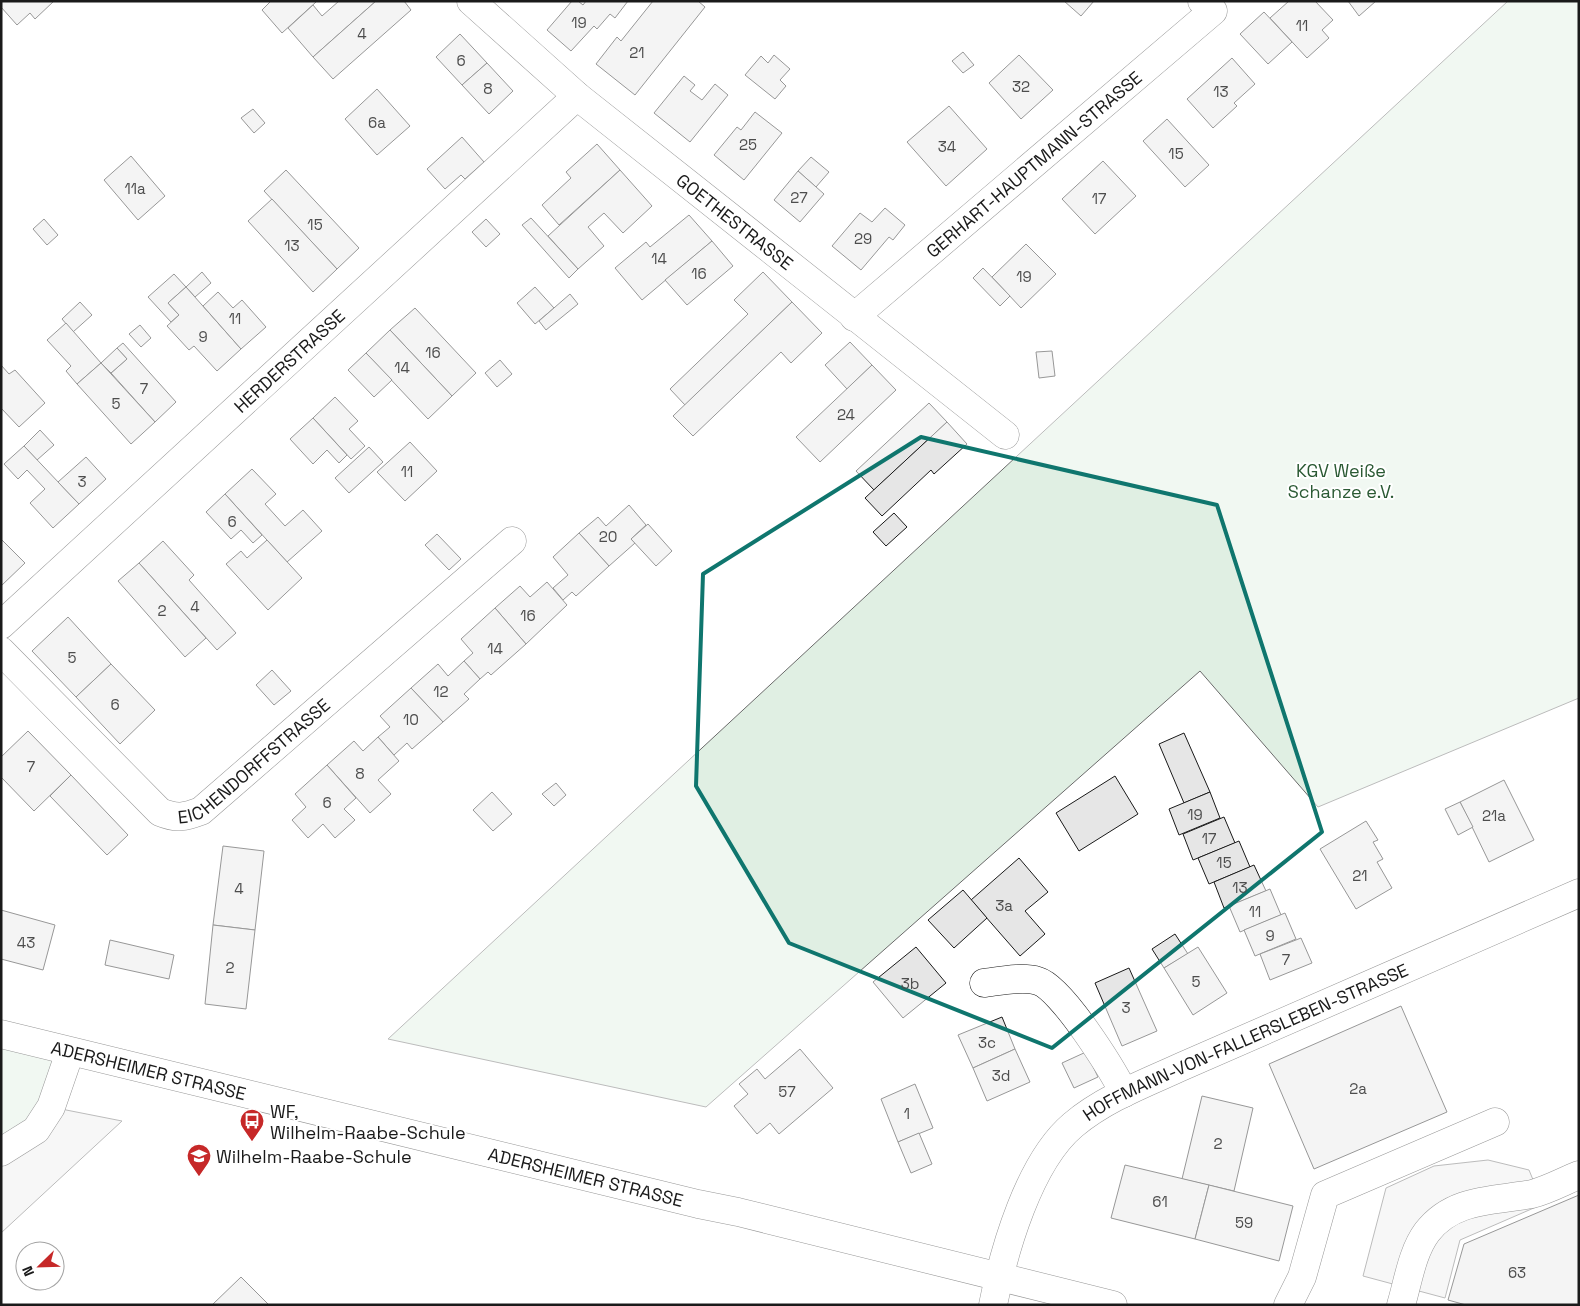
<svg xmlns="http://www.w3.org/2000/svg" width="1580" height="1306" viewBox="0 0 1580 1306" font-family="'Space Grotesk',sans-serif">
<rect width="100%" height="100%" fill="#fff"/>
<g fill="#e0efe3" stroke="#6a6a6a">
<path d="M1508,1H1579V698L1318,807L1200,671L706,1107L388,1039Z"/>
<path d="M1,1034L70,1052L36,1130L1,1152Z"/>
</g>
<g fill="#ededed" stroke="#6a6a6a">
<path d="M51,1107L122,1121L1,1233V1158Z"/>
<path d="M1488,1160L1529,1170L1543,1204L1460,1240L1445,1298L1363,1276L1386,1188L1434,1166Z"/>
</g>
<g fill="#e6e6e6" stroke="#1a1a1a">
<path d="M1,1H54L35,19L30,13L17,25L1,7Z"/>
<path d="M271,1H316V2L282,33L262,10Z"/>
<path d="M339,1H376L313,57L288,28L313,5L322,16Z"/>
<path d="M376,1H404L411,10L333,79L313,57Z"/>
<path d="M572,1H578L583,5L586,1H628L615,18L610,14L597,29L594,26L571,51L547,30Z"/>
<path d="M653,1H698L705,7L635,95L596,64L617,37L621,41Z"/>
<path d="M1064,1H1094L1081,16Z"/>
<path d="M1289,1H1315L1333,20L1322,30L1329,38L1307,58L1270,18Z"/>
<path d="M1348,1H1376L1359,16Z"/>
<path d="M1264,12L1292,42L1268,64L1240,34Z"/>
<path d="M460,34L487,63L462,85L436,57Z"/>
<path d="M963,52L974,65L963,73L952,61Z"/>
<path d="M774,55L790,69L780,80L786,86L775,99L745,75L761,56L768,63Z"/>
<path d="M1019,55L1053,90L1021,119L989,83Z"/>
<path d="M1232,58L1255,84L1234,103L1237,106L1213,128L1187,99Z"/>
<path d="M487,63L513,91L489,114L462,85Z"/>
<path d="M684,76L695,85L690,91L702,100L715,84L728,95L690,142L654,113Z"/>
<path d="M377,89L410,126L377,155L345,119Z"/>
<path d="M949,106L987,149L946,186L907,142Z"/>
<path d="M253,109L265,123L254,133L241,118Z"/>
<path d="M755,112L782,133L744,180L714,155L737,127L741,130Z"/>
<path d="M1167,119L1209,165L1185,187L1143,141Z"/>
<path d="M462,137L484,162L465,179L461,175L445,189L427,169Z"/>
<path d="M597,144L620,170L559,225L542,205L571,178L566,172Z"/>
<path d="M131,156L165,196L138,220L104,180Z"/>
<path d="M811,157L829,172L816,187L798,171Z"/>
<path d="M1103,161L1136,196L1095,234L1062,199Z"/>
<path d="M286,170L359,248L337,269L264,191Z"/>
<path d="M620,170L652,206L623,233L604,213L588,227L604,246L578,269L548,236Z"/>
<path d="M798,171L824,194L800,222L774,200Z"/>
<path d="M272,199L337,269L313,292L248,221Z"/>
<path d="M885,208L905,225L893,240L889,237L861,270L832,246L860,213L872,222Z"/>
<path d="M689,215L712,241L642,300L615,268L646,242L650,247Z"/>
<path d="M531,218L578,269L569,278L522,225Z"/>
<path d="M44,219L58,235L47,245L33,229Z"/>
<path d="M486,219L500,234L486,247L472,232Z"/>
<path d="M712,241L733,266L687,305L665,280Z"/>
<path d="M1026,244L1056,274L1021,308L992,277Z"/>
<path d="M983,268L1010,296L1000,306L973,278Z"/>
<path d="M202,272L211,283L195,297L186,287Z"/>
<path d="M763,272L792,302L685,405L670,389L748,314L734,300Z"/>
<path d="M174,274L186,287L168,303L179,315L171,322L148,297Z"/>
<path d="M186,287L241,349L217,371L194,346L189,350L167,326L179,315L168,303Z"/>
<path d="M535,287L554,308L535,324L517,303Z"/>
<path d="M218,292L233,308L242,300L266,327L241,349L203,306Z"/>
<path d="M570,294L578,304L546,330L539,321Z"/>
<path d="M80,302L92,315L73,332L62,319Z"/>
<path d="M792,302L822,333L791,363L781,352L693,436L673,416Z"/>
<path d="M415,308L476,373L452,396L390,330Z"/>
<path d="M66,323L101,363L77,384L66,371L71,366L47,340Z"/>
<path d="M140,325L151,338L141,347L129,334Z"/>
<path d="M390,330L452,396L428,419L366,353Z"/>
<path d="M850,342L872,365L847,389L825,365Z"/>
<path d="M123,343L176,402L155,422L111,373L127,359L117,348Z"/>
<path d="M117,348L127,359L111,373L101,363Z"/>
<path d="M1052,351L1055,376L1039,378L1036,352Z"/>
<path d="M366,353L392,380L374,397L348,370Z"/>
<path d="M500,360L512,374L497,387L485,373Z"/>
<path d="M101,363L155,422L131,444L77,384Z"/>
<path d="M1,365L9,374L15,370L45,403L19,427L1,408Z"/>
<path d="M872,365L896,390L820,462L796,437Z"/>
<path d="M335,397L358,421L349,429L365,446L351,459L313,418Z"/>
<path d="M929,403L947,422L874,490L856,471Z"/>
<path d="M313,418L347,455L339,463L327,450L313,464L290,439Z"/>
<path d="M947,422L967,444L934,474L931,470L882,516L865,498Z"/>
<path d="M40,430L54,445L37,460L24,446Z"/>
<path d="M410,442L437,471L405,501L377,472Z"/>
<path d="M24,446L79,504L53,528L30,503L45,489L27,470L18,479L4,464Z"/>
<path d="M369,447L383,462L349,493L335,478Z"/>
<path d="M86,457L106,479L79,504L58,482Z"/>
<path d="M252,469L276,494L265,504L285,526L303,510L322,531L287,562L225,494Z"/>
<path d="M225,494L262,535L253,543L241,530L231,539L206,512Z"/>
<path d="M629,505L646,525L631,539L635,543L609,566L579,533L598,517L606,526Z"/>
<path d="M894,513L907,527L886,546L873,532Z"/>
<path d="M648,524L672,551L656,566L631,539Z"/>
<path d="M579,533L609,566L576,596L572,592L563,600L553,588L568,575L553,557Z"/>
<path d="M437,534L461,559L449,570L425,545Z"/>
<path d="M1,539L25,563L1,586Z"/>
<path d="M267,540L302,578L268,610L226,564L241,551L247,558Z"/>
<path d="M163,541L194,575L189,580L236,633L217,650L139,563Z"/>
<path d="M139,563L206,638L185,657L118,581Z"/>
<path d="M547,582L567,605L526,644L495,608L520,586L530,597Z"/>
<path d="M495,608L526,644L491,675L488,672L480,679L464,661L473,653L461,639Z"/>
<path d="M68,617L111,664L76,697L32,651Z"/>
<path d="M464,661L480,679L464,694L469,699L443,722L411,688L438,664L448,676Z"/>
<path d="M111,664L155,710L120,744L76,697Z"/>
<path d="M272,670L291,691L274,705L256,685Z"/>
<path d="M411,688L443,722L412,749L407,743L394,755L378,737L390,727L380,716Z"/>
<path d="M28,731L71,775L34,811L1,777V757Z"/>
<path d="M1184,733L1210,792L1184,803L1159,744Z"/>
<path d="M378,737L399,761L378,780L391,794L370,813L327,765L354,741L363,751Z"/>
<path d="M327,765L356,798L344,809L355,820L335,838L323,824L308,838L292,820L306,807L295,794Z"/>
<path d="M71,775L128,835L107,855L50,796Z"/>
<path d="M1115,776L1138,814L1079,851L1056,813Z"/>
<path d="M1504,780L1534,840L1489,862L1460,802Z"/>
<path d="M556,783L566,795L554,806L542,794Z"/>
<path d="M492,792L512,814L493,831L473,810Z"/>
<path d="M1210,792L1220,818L1179,835L1169,809Z"/>
<path d="M1460,802L1473,827L1458,835L1445,809Z"/>
<path d="M1224,817L1235,843L1193,860L1183,834Z"/>
<path d="M1366,821L1378,840L1373,842L1383,859L1377,862L1392,888L1356,909L1320,849Z"/>
<path d="M1239,841L1250,867L1209,884L1198,858Z"/>
<path d="M223,846L264,851L255,930L213,925Z"/>
<path d="M1019,858L1048,892L1025,911L1045,934L1020,956L971,900Z"/>
<path d="M1254,865L1266,891L1224,908L1214,882Z"/>
<path d="M1270,889L1281,915L1240,932L1229,906Z"/>
<path d="M963,890L987,918L954,948L928,920Z"/>
<path d="M1,910L55,925L43,970L1,959Z"/>
<path d="M1285,913L1296,939L1255,956L1244,930Z"/>
<path d="M213,925L255,930L246,1009L205,1004Z"/>
<path d="M1175,934L1188,954L1164,968L1152,949Z"/>
<path d="M1301,938L1312,963L1270,980L1260,954Z"/>
<path d="M110,940L174,955L169,979L105,965Z"/>
<path d="M916,947L946,983L903,1018L873,982Z"/>
<path d="M1198,947L1227,993L1193,1015L1164,968Z"/>
<path d="M1129,968L1157,1031L1122,1046L1095,983Z"/>
<path d="M1401,1006L1447,1112L1314,1169L1269,1064Z"/>
<path d="M1002,1017L1015,1049L973,1068L958,1035Z"/>
<path d="M800,1049L833,1088L779,1134L770,1123L757,1134L734,1106L748,1094L739,1084L757,1069L765,1079Z"/>
<path d="M1015,1049L1030,1082L987,1101L973,1068Z"/>
<path d="M1086,1052L1098,1077L1074,1088L1062,1063Z"/>
<path d="M915,1084L933,1128L898,1142L881,1099Z"/>
<path d="M1202,1096L1253,1108L1234,1191L1182,1179Z"/>
<path d="M919,1133L932,1164L911,1173L898,1142Z"/>
<path d="M1125,1165L1209,1185L1195,1239L1111,1218Z"/>
<path d="M1209,1185L1293,1206L1279,1261L1195,1239Z"/>
<path d="M1579,1195V1305H1466L1448,1300L1464,1244Z"/>
<path d="M241,1277L269,1305H212Z"/>
</g>
<g fill="none" stroke-linecap="round" stroke-linejoin="round">
<defs>
<g id="minor">
<path id="s1" d="M471,1L577,96L1005,435"/>
<path id="s2" d="M854,317L1213,11L1202,1"/>
<path id="s3" d="M1,625L577,96"/>
<path id="s4" d="M1,651L160,812C177,819 185,817 201,811L512,541"/>
<path d="M984,983C1000,981 1022,976 1038,981C1062,988 1112,1069 1124,1093"/>
<path d="M1,1152L36,1130L51,1107L70,1052"/>
<path id="s5" d="M993,1305C1004,1250 1029,1162 1073,1125C1105,1098 1146,1083 1183,1066L1579,893"/>
<path d="M1288,1305L1302,1277L1325,1195L1495,1122"/>
<path d="M1401,1305C1408,1282 1412,1252 1427,1232C1453,1198 1494,1201 1532,1194C1548,1190 1564,1181 1579,1175"/>
</g>
<g id="major">
<path id="s6" d="M1,1034L698,1204L738,1212L1113,1305"/>
</g>
</defs>
<use href="#minor" stroke="#1a1a1a" stroke-width="29"/>
<use href="#major" stroke="#1a1a1a" stroke-width="29"/>
<use href="#minor" stroke="#fff" stroke-width="28"/>
<use href="#major" stroke="#fff" stroke-width="28"/>
</g>
<path d="M0 0H1580V1306H0ZM921,437L1217,505L1322,832L1052,1048L789,943L696,786L703,574Z" fill="#fff" fill-opacity=".55" fill-rule="evenodd"/>
<path fill="none" stroke="#0f766e" stroke-width="4" stroke-linejoin="round" d="M921,437L1217,505L1322,832L1052,1048L789,943L696,786L703,574Z"/>
<defs>
<symbol id="bus-pin" viewBox="-11 -11 22 30"><path d="M0 17L-7.5 6A9.5 9.5 0 1 1 7.5 6Z" fill="#c62828" stroke="#fff"/><path d="M-5-6H5V4H4V6H2V4H-2V6H-4V4H-5ZM-3.5-4V0h7V-4ZM-3.5 1.2v1.5H-2V1.2ZM2 1.2v1.5H3.5V1.2Z" fill="#fff"/></symbol>
<symbol id="school-pin" viewBox="-11 -11 22 30"><path d="M0 17L-7.5 6A9.5 9.5 0 1 1 7.5 6Z" fill="#c62828" stroke="#fff"/><path d="M0-5L7-2L0 1L-7-2ZM-4 1L0 2.5L4 1V4Q0 6-4 4Z" fill="#fff"/></symbol>
</defs>
<g fill-rule="evenodd">
<use href="#bus-pin" x="238" y="1107" width="28" height="38"/>
<use href="#school-pin" x="185" y="1142" width="28" height="38"/>
</g>
<g text-anchor="middle" dominant-baseline="central" stroke-width="4" stroke-linejoin="round" paint-order="stroke">
<g font-size="15" fill="#4d4d4d">
<text x="579" y="22">19</text>
<text x="1302" y="25">11</text>
<text x="362" y="33">4</text>
<text x="637" y="52">21</text>
<text x="461" y="60">6</text>
<text x="1021" y="86">32</text>
<text x="488" y="88">8</text>
<text x="1221" y="91">13</text>
<text x="377" y="122">6a</text>
<text x="748" y="144">25</text>
<text x="947" y="146">34</text>
<text x="1176" y="153">15</text>
<text x="135" y="188">11a</text>
<text x="799" y="197">27</text>
<text x="1099" y="198">17</text>
<text x="315" y="224">15</text>
<text x="863" y="238">29</text>
<text x="292" y="245">13</text>
<text x="659" y="258">14</text>
<text x="699" y="273">16</text>
<text x="1024" y="276">19</text>
<text x="235" y="318">11</text>
<text x="203" y="336">9</text>
<text x="433" y="352">16</text>
<text x="402" y="367">14</text>
<text x="144" y="388">7</text>
<text x="116" y="403">5</text>
<text x="846" y="414">24</text>
<text x="407" y="471">11</text>
<text x="82" y="481">3</text>
<text x="232" y="521">6</text>
<text x="608" y="536">20</text>
<text x="195" y="606">4</text>
<text x="162" y="610">2</text>
<text x="528" y="615">16</text>
<text x="495" y="648">14</text>
<text x="72" y="657">5</text>
<text x="441" y="691">12</text>
<text x="115" y="704">6</text>
<text x="411" y="719">10</text>
<text x="31" y="766">7</text>
<text x="360" y="773">8</text>
<text x="327" y="802">6</text>
<text x="1195" y="814">19</text>
<text x="1494" y="815">21a</text>
<text x="1209" y="838">17</text>
<text x="1224" y="862">15</text>
<text x="1360" y="875">21</text>
<text x="1240" y="887">13</text>
<text x="239" y="888">4</text>
<text x="1004" y="905">3a</text>
<text x="1255" y="911">11</text>
<text x="1270" y="935">9</text>
<text x="26" y="942">43</text>
<text x="1286" y="959">7</text>
<text x="230" y="967">2</text>
<text x="1196" y="981">5</text>
<text x="910" y="983">3b</text>
<text x="1126" y="1007">3</text>
<text x="987" y="1042">3c</text>
<text x="1001" y="1075">3d</text>
<text x="1358" y="1088">2a</text>
<text x="787" y="1091">57</text>
<text x="907" y="1113">1</text>
<text x="1218" y="1143">2</text>
<text x="1160" y="1201">61</text>
<text x="1244" y="1222">59</text>
<text x="1517" y="1272">63</text>
</g>
<g font-size="18" fill="#1a1a1a" stroke="#fff">
<text stroke="none"><textPath href="#s2" startOffset="236">GERHART-HAUPTMANN-STRASSE</textPath></text>
<text stroke="none"><textPath href="#s1" startOffset="344">GOETHESTRASSE</textPath></text>
<text stroke="none"><textPath href="#s3" startOffset="391">HERDERSTRASSE</textPath></text>
<text stroke="none"><textPath href="#s4" startOffset="340">EICHENDORFFSTRASSE</textPath></text>
<text stroke="none"><textPath href="#s5" startOffset="392">HOFFMANN-VON-FALLERSLEBEN-STRASSE</textPath></text>
<text stroke="none"><textPath href="#s6" startOffset="152">ADERSHEIMER STRASSE</textPath></text>
<text stroke="none"><textPath href="#s6" startOffset="602">ADERSHEIMER STRASSE</textPath></text>
</g>
<g font-size="18" fill="#2b5a34" stroke="#fff">
<text x="1341" y="470">KGV Weiße<tspan x="1341" dy="21">Schanze e.V.</tspan></text>
</g>
<g font-size="18" fill="#1a1a1a" stroke="#fff" text-anchor="start">
<text x="270" y="1111">WF,<tspan x="270" dy="21">Wilhelm-Raabe-Schule</tspan></text>
<text x="216" y="1156">Wilhelm-Raabe-Schule</text>
</g>
</g>
<rect width="1580" height="1306" fill="none" stroke="#1a1a1a" stroke-width="5"/>
<g transform="translate(40 1266) rotate(247)"><circle r="24" fill="#ffffff" stroke="#a3a3a3"/>
<path d="M0-4L9 19L0 12L-9 19Z" fill="#c62828"/>
<text y="-8" font-size="14" font-weight="bold" text-anchor="middle" fill="#1a1a1a">N</text>
</g>
</svg>
